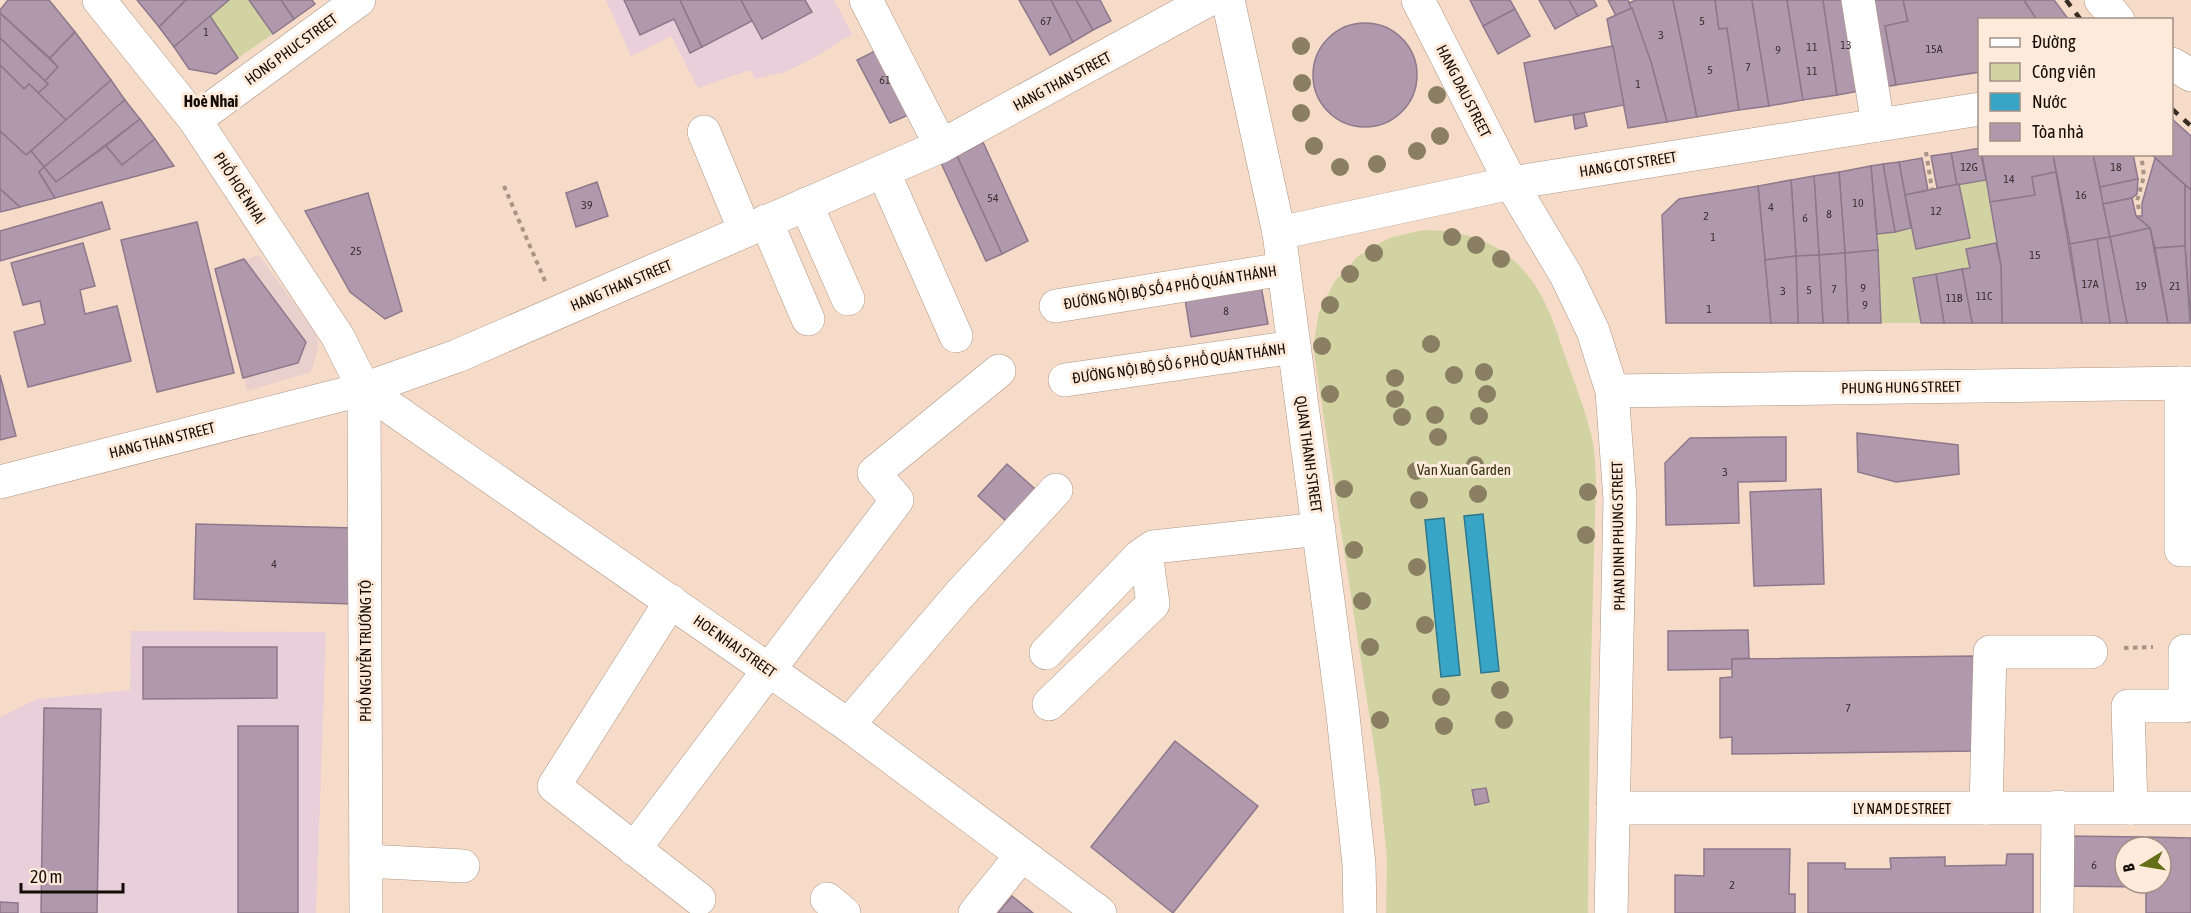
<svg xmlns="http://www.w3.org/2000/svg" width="2191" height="913" viewBox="0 0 2191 913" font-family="'Asap Condensed',sans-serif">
<rect width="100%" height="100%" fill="#f5dbc8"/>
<path fill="#ead0cd" d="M259,255L315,332L319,345L312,369L309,373L247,391L215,269Z"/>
<g fill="#e8cfd9">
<path d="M606,0H834L852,34L812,59L785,72L755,79L750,70L698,88L671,36L631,56Z"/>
<path d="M131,631L326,632L316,913H0V717L37,699L130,690Z"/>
</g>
<g fill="#d1d4a2">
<path d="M229,0H249L273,34L238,58L210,16Z"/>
<path d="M1986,180L1996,243L1967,249L1970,268L1913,278L1921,323H1881L1877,234L1911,228L1916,249L1970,238L1959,184Z"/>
<path d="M1423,230C1481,230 1522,253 1547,307C1555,324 1560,342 1566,359C1576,387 1587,414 1593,443C1595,455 1595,467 1596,479L1590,702L1588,913H1386L1387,858L1379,779L1313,347L1319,312L1335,281L1358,256L1389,238Z"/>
</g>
<g fill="#39a5c6" stroke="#2e778c" stroke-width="1.5">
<path d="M1483,514L1499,671L1481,673L1464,516Z"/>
<path d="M1444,518L1460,675L1441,677L1425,520Z"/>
</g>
<g fill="#b099ac" stroke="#8e788b" stroke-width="1.5">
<path d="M8,0H49L75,32L50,58L0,13V10Z"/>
<path d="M137,0H186L159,27Z"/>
<path d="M186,0H229L174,47L159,27Z"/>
<path d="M249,0H281L294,19L273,34Z"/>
<path d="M281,0H312L315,4L294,19Z"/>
<path d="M624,0H680L702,47L690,53L674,19L640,35Z"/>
<path d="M680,0H741L752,21L702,47Z"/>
<path d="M741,0H805L812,12L762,39Z"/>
<path d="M1019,0H1051L1073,42L1050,55Z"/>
<path d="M1051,0H1076L1093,30L1073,42Z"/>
<path d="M1076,0H1100L1111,21L1093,30Z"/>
<path d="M1470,0H1510L1515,9L1483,26Z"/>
<path d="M1539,0H1569L1578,16L1555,29Z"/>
<path d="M1569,0H1594L1597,6L1578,16Z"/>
<path d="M1608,0H1628L1632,8L1616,16Z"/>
<path d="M1636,0H1673L1697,117L1667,122L1651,62L1629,3Z"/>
<path d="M1673,0H1715L1719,29L1727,28L1739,110L1697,117Z"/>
<path d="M1715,0H1752L1769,106L1739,110L1727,28L1719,29Z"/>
<path d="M1752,0H1787L1803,100L1769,106Z"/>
<path d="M1787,0H1823L1837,95L1803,100Z"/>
<path d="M1823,0H1854L1870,89L1837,95Z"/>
<path d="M1863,0H1903L1908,21L1885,26L1896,85L1876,88Z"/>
<path d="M1903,0H2024L2037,20H1980V72L1896,85L1885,26L1908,21Z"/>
<path d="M2024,0H2054L2069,20H2037Z"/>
<path d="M1632,8L1651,62L1667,122L1628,128L1607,19Z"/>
<path d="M1515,9L1530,36L1498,54L1483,26Z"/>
<path d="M0,13L58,67L45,81L0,38Z"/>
<path d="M210,16L238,58L216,74L189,69L174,47Z"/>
<circle cx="1365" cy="75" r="52"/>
<path d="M75,32L111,80L66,120L38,93L48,84L45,81L58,67L50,58Z"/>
<path d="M0,38L48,84L38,93L29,84L24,89L0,65Z"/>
<path d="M885,46L912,99L906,116L890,123L857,60Z"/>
<path d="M1613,46L1624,105L1535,122L1524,63Z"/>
<path d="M0,65L24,89L29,84L66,120L26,155L0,131Z"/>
<path d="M111,80L125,100L44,167L31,151Z"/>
<path d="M125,100L140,119L56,182L44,167Z"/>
<path d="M1584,113L1587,126L1575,129L1573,115Z"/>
<path d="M140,119L155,139L122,165L106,146Z"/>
<path d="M2172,119L2191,136V190L2151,154H2172Z"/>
<path d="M0,131L26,155L31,151L44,167L39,172L55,198L20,207L0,189Z"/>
<path d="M155,139L174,166L55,198L39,172L44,167L56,182L106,146L122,165Z"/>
<path d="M983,142L1028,241L1002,254L957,156Z"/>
<path d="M1980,148L1986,180L1957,185L1951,153Z"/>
<path d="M1951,153L1957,185L1937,188L1931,156Z"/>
<path d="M1982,154H2053L2056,172L2032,177L2035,195L1990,202Z"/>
<path d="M2053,154H2093L2110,237L2070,244Z"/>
<path d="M2093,154H2133L2138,179L2100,187Z"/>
<path d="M957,156L1002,254L986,261L941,163Z"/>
<path d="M1922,158L1928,190L1905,195L1899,162Z"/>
<path d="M2155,158L2185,185V246L2155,248L2150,228L2136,216H2142V203Z"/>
<path d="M1899,162L1911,228L1895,232L1883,164Z"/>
<path d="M1883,164L1895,232L1877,234L1871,166Z"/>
<path d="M1871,166L1878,250L1845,253L1839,172Z"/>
<path d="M1839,172L1845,253L1819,255L1814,176Z"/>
<path d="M2056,172L2082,323H2002L2001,266L1990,202L2035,195L2032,177Z"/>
<path d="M1814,176L1819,255L1796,256L1791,180Z"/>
<path d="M2138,179L2137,194L2132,198L2103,204L2100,187Z"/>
<path d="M1791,180L1796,256L1765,260L1758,186Z"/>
<path d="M597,182L608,216L576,227L566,193Z"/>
<path d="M1959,184L1970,238L1916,249L1905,195Z"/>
<path d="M2185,185L2191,190V323L2185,246Z"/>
<path d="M1758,186L1771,323H1666L1662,215L1679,199Z"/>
<path d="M0,189L20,207L0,212Z"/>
<path d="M368,193L402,311L385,319L350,292L305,211Z"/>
<path d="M2132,198L2136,216L2150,228L2110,237L2103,204Z"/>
<path d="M102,202L110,229L0,261V231Z"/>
<path d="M197,222L234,373L157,392L121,240Z"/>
<path d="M2150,228L2168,323H2127L2110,237Z"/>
<path d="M2110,237L2127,323H2110L2097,239Z"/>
<path d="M2097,239L2110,323H2082L2070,244Z"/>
<path d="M83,243L95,286L80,290L85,314L117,306L131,361L28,387L14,332L45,324L40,301L23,305L11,263Z"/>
<path d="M1996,243L2001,266L2002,323H1972L1962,269L1970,268L1966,249Z"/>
<path d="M2185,246L2190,323H2168L2155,248Z"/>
<path d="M1878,250L1881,323H1848L1845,253Z"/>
<path d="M1845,253L1848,323H1823L1819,255Z"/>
<path d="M1819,255L1823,323H1798L1796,256Z"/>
<path d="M1796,256L1798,323H1771L1765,260Z"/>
<path d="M244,259L306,342L298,363L243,378L215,269Z"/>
<path d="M1962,269L1972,323H1944L1936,274Z"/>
<path d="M1936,274L1944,323H1921L1913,278Z"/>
<path d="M1261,286L1268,324L1191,337L1185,299Z"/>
<path d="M0,375L16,436L0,440Z"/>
<path d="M1857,433L1958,445L1959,474L1896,482L1858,472Z"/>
<path d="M1786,437V481L1738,482L1739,523L1666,525L1665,463L1690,438Z"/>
<path d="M1007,464L1035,489L1015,529L978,496Z"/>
<path d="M1821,489L1824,584L1754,586L1750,492Z"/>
<path d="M196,524L355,528L353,604L194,599Z"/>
<path d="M1748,630L1749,658L1732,659V669L1668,670V631Z"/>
<path d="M143,647H277V698L143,699Z"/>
<path d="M1975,656L1976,751L1732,754V737L1720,738V678L1732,677V659Z"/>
<path d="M44,708L101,709L97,913H41Z"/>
<rect x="238" y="726" width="60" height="187"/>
<path d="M1175,741L1258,806L1173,913L1091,847Z"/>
<path d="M1486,788L1489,802L1475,805L1472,790Z"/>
<path d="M2063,836L2144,837V847H2125V883H2144V887L2063,886Z"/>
<path d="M2147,837L2191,838V913H2146V883H2161V847H2147Z"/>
<path d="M1704,849H1790L1789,894H1795V913H1675V875L1704,876Z"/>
<path d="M2007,854H2033V913H1808V863H1845V869H1891L1890,858L1945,857V866L2006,865Z"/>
<path d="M1012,896L1033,913H998Z"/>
<path d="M0,902L18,903V913H0Z"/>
</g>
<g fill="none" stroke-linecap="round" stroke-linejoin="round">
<defs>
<g id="minor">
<path d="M99,0L195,120L338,337L364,389L848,725L1100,913"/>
<path d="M866,0L941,146"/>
<path d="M1858,0L1878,125"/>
<path d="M2101,0L2118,20"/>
<path d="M2172,64L2191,75"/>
<path d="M195,120L359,0"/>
<path d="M704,132L745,231"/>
<path d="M883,171L956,336"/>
<path d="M806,204L848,299"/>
<path d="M766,221L808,319"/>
<path d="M1279,233L1511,183L1980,109"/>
<path d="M1056,306L1283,269"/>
<path d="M1065,380L1294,347"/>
<path d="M2181,383V550H2191"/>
<path d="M364,389L366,913"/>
<path d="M1612,391L2191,383"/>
<path d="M0,482L364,389L457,356L941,146L1208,0"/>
<path d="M671,601L554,786L699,899"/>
<path d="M1046,653L1140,556L1153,547L1319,529"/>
<path d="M1049,704L1153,604L1146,552"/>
<path d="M848,725L960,594L1056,490"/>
<path d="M1613,808H2191"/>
<path d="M1986,808L1990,652H2091"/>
<path d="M2131,808L2128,706H2185V651H2191"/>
<path d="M634,849L897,500L874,473L999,371"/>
<path d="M366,861L463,866"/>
<path d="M827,899L844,913"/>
<path d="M975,913L1022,855"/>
<path d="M2057,913L2058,807"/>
</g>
<g id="major">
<path d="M1228,0L1279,233L1342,706L1359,864L1360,913"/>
<path d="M1418,0L1511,183L1566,275L1593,331L1612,391L1620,499L1611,913"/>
</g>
</defs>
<use href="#minor" stroke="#ae9685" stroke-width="34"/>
<use href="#major" stroke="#ae9685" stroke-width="34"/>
<g stroke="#a89486" stroke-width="4" stroke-dasharray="4.5 4.5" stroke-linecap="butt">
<path d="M1926,152L1932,189"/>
<path d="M504,186L545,281"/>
<path d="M2139,209L2137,201L2144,176L2141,154"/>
<path d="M2124,648L2153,647"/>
</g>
<use href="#minor" stroke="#fff" stroke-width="33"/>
<use href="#major" stroke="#fff" stroke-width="33"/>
<g stroke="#382d25" stroke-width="4.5" stroke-dasharray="8 8" stroke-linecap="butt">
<path d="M2066,0L2081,20"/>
<path d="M2172,109L2191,126"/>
</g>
</g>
<g fill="#8a7f62">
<circle cx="1301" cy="46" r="9"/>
<circle cx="1302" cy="83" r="9"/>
<circle cx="1437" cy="95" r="9"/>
<circle cx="1301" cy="113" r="9"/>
<circle cx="1440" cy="136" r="9"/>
<circle cx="1314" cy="146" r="9"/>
<circle cx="1417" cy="151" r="9"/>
<circle cx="1377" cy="164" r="9"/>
<circle cx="1340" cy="167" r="9"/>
<circle cx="1452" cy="237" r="9"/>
<circle cx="1476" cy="245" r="9"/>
<circle cx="1374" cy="253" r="9"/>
<circle cx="1501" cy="259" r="9"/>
<circle cx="1350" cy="274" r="9"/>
<circle cx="1330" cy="305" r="9"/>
<circle cx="1431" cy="344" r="9"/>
<circle cx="1322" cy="346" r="9"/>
<circle cx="1484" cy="372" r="9"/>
<circle cx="1454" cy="375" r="9"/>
<circle cx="1395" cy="378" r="9"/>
<circle cx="1330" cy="394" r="9"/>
<circle cx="1487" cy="394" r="9"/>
<circle cx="1395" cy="399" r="9"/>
<circle cx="1435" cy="415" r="9"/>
<circle cx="1479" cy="416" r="9"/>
<circle cx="1402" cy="417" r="9"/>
<circle cx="1438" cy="437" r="9"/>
<circle cx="1475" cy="465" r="9"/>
<circle cx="1416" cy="471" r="9"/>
<circle cx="1344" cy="489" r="9"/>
<circle cx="1588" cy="492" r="9"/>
<circle cx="1478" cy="494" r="9"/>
<circle cx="1419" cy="500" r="9"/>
<circle cx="1586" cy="535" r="9"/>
<circle cx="1354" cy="550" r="9"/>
<circle cx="1417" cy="567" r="9"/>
<circle cx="1362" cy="601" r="9"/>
<circle cx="1425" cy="625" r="9"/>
<circle cx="1370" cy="647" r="9"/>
<circle cx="1500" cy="690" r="9"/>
<circle cx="1441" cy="697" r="9"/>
<circle cx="1380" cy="720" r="9"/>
<circle cx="1504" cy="720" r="9"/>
<circle cx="1444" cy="726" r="9"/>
</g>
<g text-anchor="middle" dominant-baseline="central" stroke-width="6" stroke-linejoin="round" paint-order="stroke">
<g font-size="12" fill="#3b2f30">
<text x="1046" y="21">67</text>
<text x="1702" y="21">5</text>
<text x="206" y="32">1</text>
<text x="1661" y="35">3</text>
<text x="1846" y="45">13</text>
<text x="1812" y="47">11</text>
<text x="1934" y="49">15A</text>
<text x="1778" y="50">9</text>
<text x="1748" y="67">7</text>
<text x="1710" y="70">5</text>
<text x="1812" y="71">11</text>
<text x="885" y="80">61</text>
<text x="1638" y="84">1</text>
<text x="1969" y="167">12G</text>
<text x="2116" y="167">18</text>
<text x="2009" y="179">14</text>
<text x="2081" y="195">16</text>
<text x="993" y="198">54</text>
<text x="1858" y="203">10</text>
<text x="587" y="205">39</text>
<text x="1771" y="207">4</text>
<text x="1936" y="211">12</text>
<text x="1829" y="214">8</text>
<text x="1706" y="216">2</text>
<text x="1805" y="218">6</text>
<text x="1713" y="237">1</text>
<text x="356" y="251">25</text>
<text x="2035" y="255">15</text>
<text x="2090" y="284">17A</text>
<text x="2141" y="286">19</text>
<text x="2175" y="286">21</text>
<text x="1863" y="288">9</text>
<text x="1834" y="289">7</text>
<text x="1809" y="290">5</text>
<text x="1783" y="291">3</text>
<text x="1984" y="296">11C</text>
<text x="1954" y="298">11B</text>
<text x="1865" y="305">9</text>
<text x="1709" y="309">1</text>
<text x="1226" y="311">8</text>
<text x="1725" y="472">3</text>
<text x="274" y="564">4</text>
<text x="1848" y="708">7</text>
<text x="2094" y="865">6</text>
<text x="1732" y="885">2</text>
</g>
<g font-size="15" fill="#140c06" stroke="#feeada">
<text transform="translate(291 49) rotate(-36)">HONG PHUC STREET</text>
<text transform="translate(1062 81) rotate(-28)">HANG THAN STREET</text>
<text transform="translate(1464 91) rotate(63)">HANG DAU STREET</text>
<text transform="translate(1628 164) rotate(-9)">HANG COT STREET</text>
<text transform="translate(240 188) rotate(57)">PHỐ HOÈ NHAI</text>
<text transform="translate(621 285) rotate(-23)">HANG THAN STREET</text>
<text transform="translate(1170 287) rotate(-9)">ĐƯỜNG NỘI BỘ SỐ 4 PHỐ QUÁN THÁNH</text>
<text transform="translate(1179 363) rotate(-8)">ĐƯỜNG NỘI BỘ SỐ 6 PHỐ QUÁN THÁNH</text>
<text transform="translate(1901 387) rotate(-1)">PHUNG HUNG STREET</text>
<text transform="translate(162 440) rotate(-14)">HANG THAN STREET</text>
<text transform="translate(1309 454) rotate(82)">QUAN THANH STREET</text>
<text transform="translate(1618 536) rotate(-91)">PHAN DINH PHUNG STREET</text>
<text transform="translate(735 646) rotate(35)">HOE NHAI STREET</text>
<text transform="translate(365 651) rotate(-90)">PHỐ NGUYỄN TRƯỜNG TỘ</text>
<text x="1902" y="808">LY NAM DE STREET</text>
</g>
<g font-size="15" fill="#33340f" stroke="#feeada">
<text x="1464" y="469">Van Xuan Garden</text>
</g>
<g font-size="16" font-weight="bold" fill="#140c06" stroke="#feeada">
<text x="211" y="101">Hoè Nhai</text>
</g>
</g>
<rect x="1978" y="18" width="195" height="138" fill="#feeada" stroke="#a09185" stroke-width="1.5"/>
<rect x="1990" y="38" width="30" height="9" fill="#ffffff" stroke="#a09185" stroke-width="1.5"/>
<text x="2032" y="48" font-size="18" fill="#140c06">Đường</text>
<rect x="1990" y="63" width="30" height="18" fill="#d1d4a2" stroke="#a09185" stroke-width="1.5"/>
<text x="2032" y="78" font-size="18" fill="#140c06">Công viên</text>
<rect x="1990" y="93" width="30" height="18" fill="#39a5c6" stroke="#a09185" stroke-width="1.5"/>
<text x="2032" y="108" font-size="18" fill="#140c06">Nước</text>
<rect x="1990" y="123" width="30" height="18" fill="#b099ac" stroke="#a09185" stroke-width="1.5"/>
<text x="2032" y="138" font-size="18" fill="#140c06">Tòa nhà</text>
<g transform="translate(2143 865) rotate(259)"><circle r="28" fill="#feeada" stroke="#a09185" stroke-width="1.5"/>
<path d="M0-4.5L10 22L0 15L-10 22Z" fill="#656f17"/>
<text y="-9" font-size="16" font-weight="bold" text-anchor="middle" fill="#140c06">B</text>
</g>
<path d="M21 883v9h102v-9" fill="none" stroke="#140c06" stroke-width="3"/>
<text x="30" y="883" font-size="18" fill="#140c06" stroke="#feeada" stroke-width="4.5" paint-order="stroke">20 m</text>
</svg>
